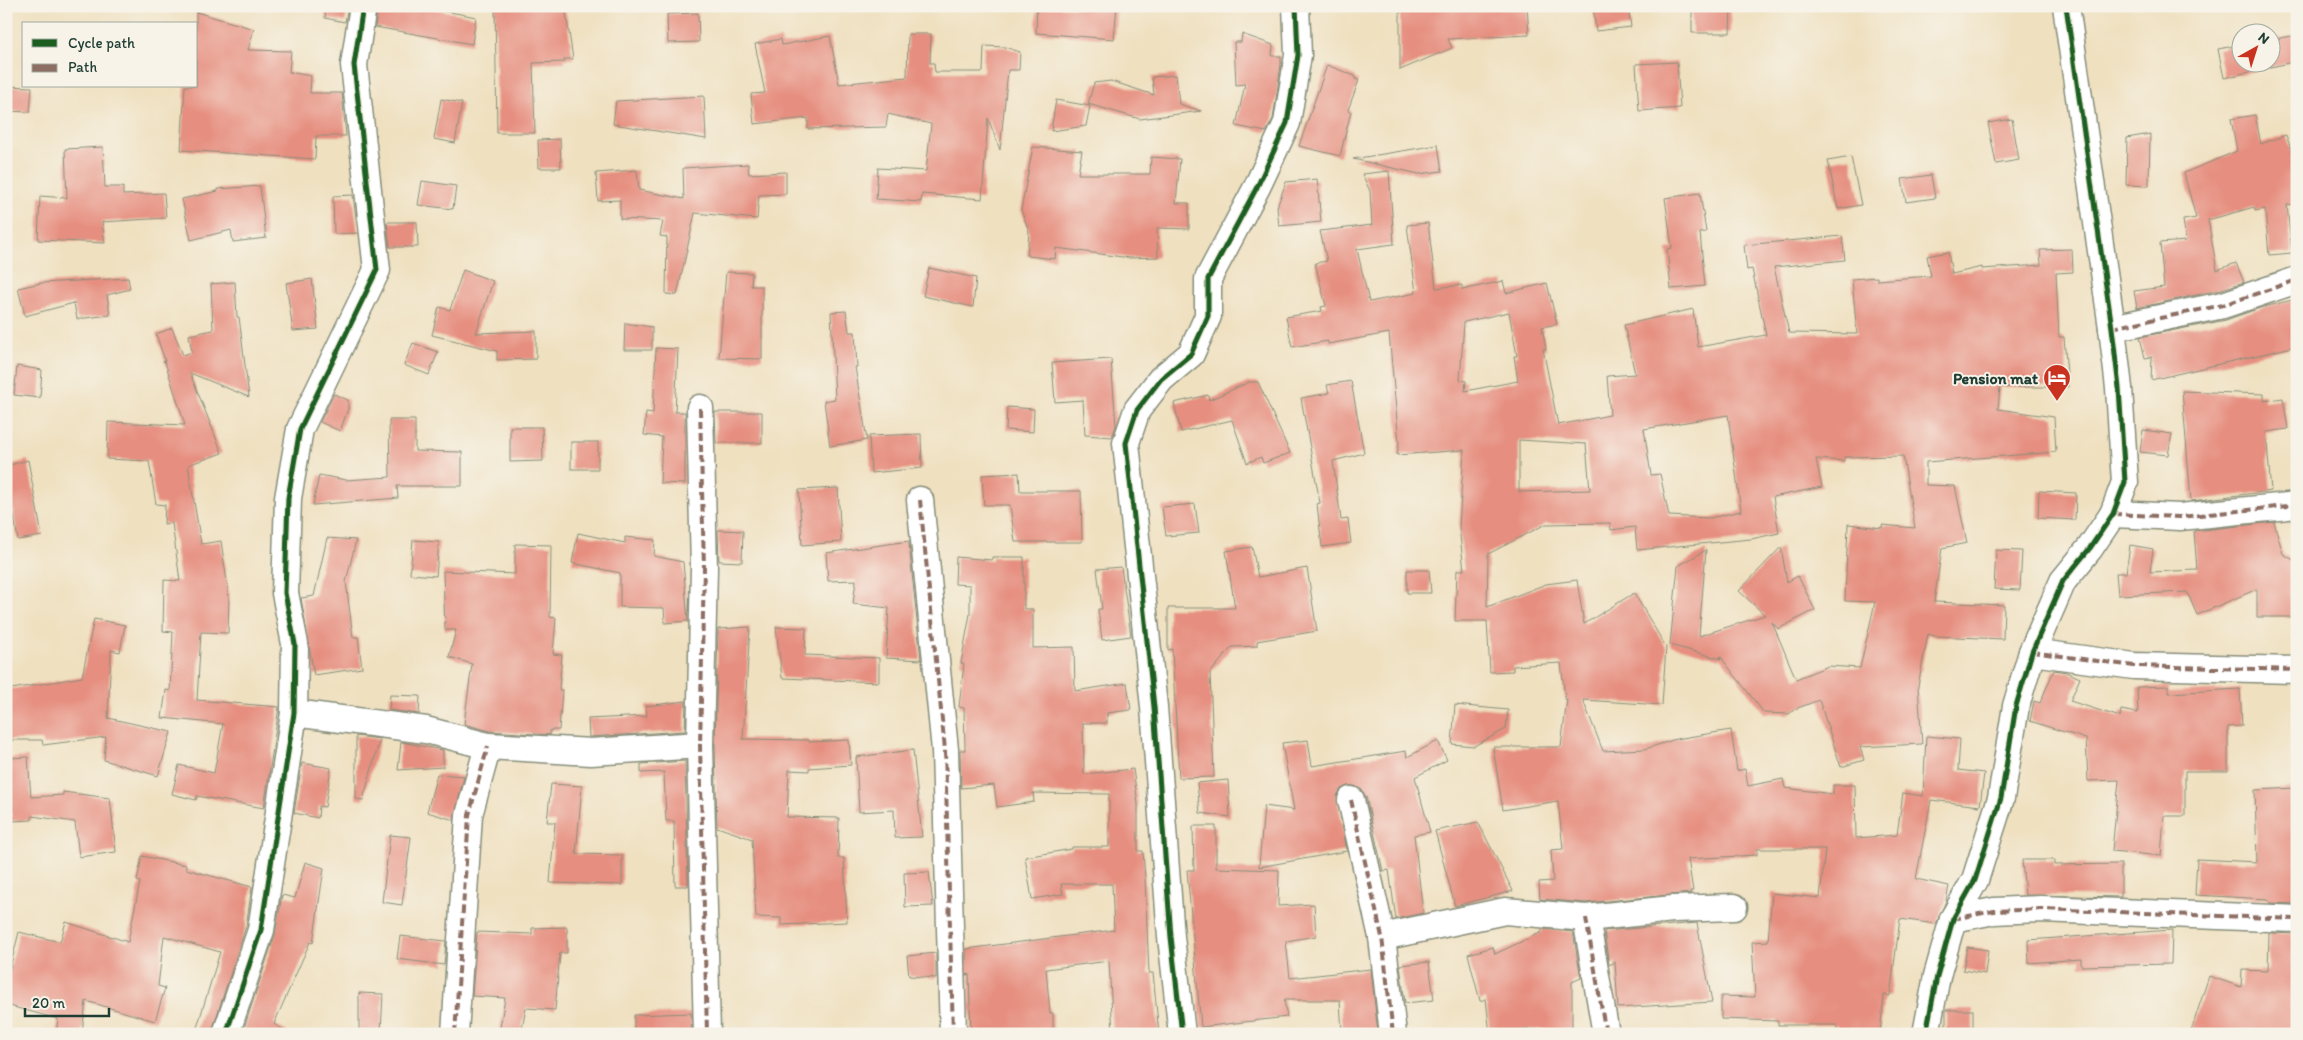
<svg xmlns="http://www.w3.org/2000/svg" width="2303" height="1040" viewBox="0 0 2303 1040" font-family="Itim,sans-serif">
<rect width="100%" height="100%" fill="#f7f3e8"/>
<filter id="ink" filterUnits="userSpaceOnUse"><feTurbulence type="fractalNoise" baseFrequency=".02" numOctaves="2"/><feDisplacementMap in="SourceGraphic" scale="10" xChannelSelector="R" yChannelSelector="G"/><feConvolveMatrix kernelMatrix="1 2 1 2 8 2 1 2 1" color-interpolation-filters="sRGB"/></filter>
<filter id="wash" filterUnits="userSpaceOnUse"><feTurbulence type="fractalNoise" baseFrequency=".0096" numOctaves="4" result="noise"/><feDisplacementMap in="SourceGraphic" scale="20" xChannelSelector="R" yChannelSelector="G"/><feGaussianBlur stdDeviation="1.12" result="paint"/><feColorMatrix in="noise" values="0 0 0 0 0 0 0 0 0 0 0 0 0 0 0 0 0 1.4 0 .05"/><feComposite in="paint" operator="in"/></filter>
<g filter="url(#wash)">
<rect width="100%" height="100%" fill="#efe0c0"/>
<g id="blocks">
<g fill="#e68f80" fill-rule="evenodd">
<path d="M326,6H348L345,22L325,18Z"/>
<path d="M378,6H419L476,17L472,44L375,27Z"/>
<path d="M495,6H565L573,59H564L565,62L533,63L535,133H497Z"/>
<path d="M1037,6L1086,8L1087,6H1117L1114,39L1036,33Z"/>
<path d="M1400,6H1527L1529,35L1448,39L1452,48L1400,70Z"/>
<path d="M1593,6H1628L1631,27L1596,31Z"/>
<path d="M1692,6H1731L1730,33H1692Z"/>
<path d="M196,12L254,29L248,50L291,51L289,72L311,76L310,93H342L346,136H316L315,159L181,150L185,86H196Z"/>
<path d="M698,13L699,42L668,43L667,14Z"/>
<path d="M908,34H931L930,63H934L935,72H983L984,46L1005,47L1020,52L1019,70H1008L1000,150L988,118L982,199L922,194L921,202L876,199L878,168L926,171L931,124L888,114L886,127L808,129V118L754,124L751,94L765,93L755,44L781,39L782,45L830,36L839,84L907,77Z"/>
<path d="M1242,34L1273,45L1272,56H1281V65L1273,119L1266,132L1236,126L1245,84L1236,85L1234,42H1241Z"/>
<path d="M2297,35V61L2224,78L2218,49L2240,45V62H2270V40Z"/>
<path d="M1677,62L1680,108L1639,111L1636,64Z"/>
<path d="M1327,65L1355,76V79L1359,80L1348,110L1351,111L1340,156L1299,146Z"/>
<path d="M1176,75L1179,104L1201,111L1140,119L1088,104L1094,83L1111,81L1154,95L1152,77Z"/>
<path d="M6,86L32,87L30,112L6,111Z"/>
<path d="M704,96L706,139L613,124L616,101Z"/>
<path d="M441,99L462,103L455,143L434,139Z"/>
<path d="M1056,100L1090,106L1086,126L1051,131Z"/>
<path d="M2255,115L2261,144L2286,135L2297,165V204L2287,205L2292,253L2269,255L2265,209L2255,211L2254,207L2208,220L2217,270L2236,263L2244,282L2219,290L2137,308L2134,291L2164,287L2160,243L2186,241L2183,220L2196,218L2184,173L2237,151L2231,119Z"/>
<path d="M2012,119L2019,160L1996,164L1988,123Z"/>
<path d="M2150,134L2149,186L2126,185L2127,138Z"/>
<path d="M560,139L561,168H539L538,140Z"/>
<path d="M1438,145L1442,171L1419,174L1353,159Z"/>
<path d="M103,147L105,187H123V195L164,193L166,218L102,222L105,243L38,240L40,196L67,198L65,149Z"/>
<path d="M1033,147L1082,151L1078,174H1150L1151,157L1180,159L1176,203H1189V229L1157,228L1158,257L1130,258L1056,248L1055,259L1027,256L1029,231L1021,210Z"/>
<path d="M1851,157L1861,205L1838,209L1828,161Z"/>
<path d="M748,164L749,174L786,172V194L759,195L757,219L695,213L677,295L666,294L667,237L660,236L663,221L620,219V200L598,201L596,173L637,170L639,190L684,199L683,168Z"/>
<path d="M1389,171L1394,244L1357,249L1369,302L1416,293L1407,225L1428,223L1436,288L1462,285V290L1503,281L1506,293L1547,283L1557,324L1542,327L1546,349H1543L1558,425L1610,415L1607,376L1635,374L1624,325L1693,309L1698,347L1766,335L1752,269L1747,270L1744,245L1842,236L1845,260L1774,267L1789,333L1857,334L1852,279L1877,277V280L1931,276L1927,256L1948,252L1952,274L1982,267V269L2041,265L2040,250L2072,249L2073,272L2056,273L2059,337H2064L2068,387H2000L1998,409L2054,417L2056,452L1926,462V485L1955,486L1967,543L1942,548L1934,602L2004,605L2003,639L1934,636L1928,634L1918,686L1922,744L1860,747L1864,760L1841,767L1819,700L1795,709L1789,714L1764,713L1720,656L1721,659L1670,645L1678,566L1706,550L1699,636L1765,615L1739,591L1781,547L1787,582L1798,576L1815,610L1778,629L1772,622L1796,679L1828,666L1860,668L1875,602L1845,601L1848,524L1882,528V525L1915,528L1903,456L1844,457V461L1816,459L1822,487L1773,497L1779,533L1751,539L1637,550L1635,527L1611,530L1610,523L1546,524L1488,554L1487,607L1546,584L1577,580L1584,624L1634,593L1666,647L1662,705L1583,700L1603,751L1645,749L1676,739L1731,730L1737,771L1745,769L1748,786L1783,779L1785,788L1833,794V785H1855L1856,838L1897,835L1903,793L1923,796L1926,736L1960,739L1958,770L1984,773L1980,806L1931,800L1916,879L1949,886L1946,901L1936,924L1900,919L1890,996L1884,995L1880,1034H1837V1025H1778V1021L1721,1019V996L1755,997L1752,942L1768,941L1772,893L1820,898L1825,849H1757V855L1688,859L1693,891H1690L1691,893L1586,903L1540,899L1539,882L1553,881L1551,850L1563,849L1558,801L1503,810L1493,747H1561L1567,699H1565L1561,663L1513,666V671L1490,672L1487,621H1455L1457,570H1464L1459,527L1464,450L1397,455L1399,443L1389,333L1328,344V341L1292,347L1286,317L1322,311L1321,307L1326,306L1315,263L1327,261L1320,231L1372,225L1370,191L1362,174ZM1509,312L1517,356H1514L1518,381L1465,391L1466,381L1460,380L1464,322ZM1728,415L1741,511L1710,518L1669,516L1660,474L1651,475L1644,429ZM1519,440L1586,444L1590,490L1519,492Z"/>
<path d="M1931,175L1935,198L1906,202L1902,179Z"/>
<path d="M1317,179L1321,222L1279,226L1277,207L1286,182Z"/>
<path d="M422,181L456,186L453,209L418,205Z"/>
<path d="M260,186L266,238L233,242L231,230L191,240L182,199L218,191V189Z"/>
<path d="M1700,193L1706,232L1700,233L1705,286L1671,289L1667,249L1672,248L1665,198Z"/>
<path d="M353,195L358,233L334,234L333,196Z"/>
<path d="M387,222H417L418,247H390Z"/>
<path d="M929,268L976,278L973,307L923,296Z"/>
<path d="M463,270L493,281L476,333L536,331V359L497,360V351L432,335L439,307L450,310Z"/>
<path d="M726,272L752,273L751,286H762V359L719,358Z"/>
<path d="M128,278L130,289L107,295L110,315L77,319L74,303L25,316L18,288L41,283Z"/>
<path d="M312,279L318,329L293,331L286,283Z"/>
<path d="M235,282L237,317H239L249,397L190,373L222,453L188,465L201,544L221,541L229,596L228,633L201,632L197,700L279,707L264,808L197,796L196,800L172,794L179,765L214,773L223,724L162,718L166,690L170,691L173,632L163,631L164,580L180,581L172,523L164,524L165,505L156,504L149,461L107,459L108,422L185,425L165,362L163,361H165L156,334L172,328L183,355L192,352L189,335L213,330L211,284Z"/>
<path d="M2297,299V346L2151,380L2152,357L2145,358L2140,337L2226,320L2263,307Z"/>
<path d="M846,311L849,332H855L857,367H855L867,440L830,446L824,401L835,399L831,312Z"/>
<path d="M625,323L652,327V350H624Z"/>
<path d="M413,343L438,352L429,375L404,365Z"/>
<path d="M656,348L678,349L675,412H685V484L660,483L662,437L644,435L646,412L653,413Z"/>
<path d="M1111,359L1116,426L1112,437L1085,435L1083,400L1055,402L1052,363Z"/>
<path d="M17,366L42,370L40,398L14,395Z"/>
<path d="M1351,381L1364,453L1333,461L1341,520L1348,519L1351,543L1322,547L1317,504L1320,503L1301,398L1329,393L1327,385Z"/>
<path d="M1249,382H1258L1290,453L1263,463L1261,457L1247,463L1232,420L1181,432L1174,403L1208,395L1209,400Z"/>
<path d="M2182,391L2264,394V401L2283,398L2288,429L2266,432L2271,491L2191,501Z"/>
<path d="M334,394L348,400V409L340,431L320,422Z"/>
<path d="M1007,407L1034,409L1033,432L1006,430Z"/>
<path d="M715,412H762V443H716Z"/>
<path d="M389,420H415V451L462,452V486H397L398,498L313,505L319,475L346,480L390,477Z"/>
<path d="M510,427H542L543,461L510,462Z"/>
<path d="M2143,430L2172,434L2168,455L2140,452Z"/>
<path d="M921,434L922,468L871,473L869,436Z"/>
<rect x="571" y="442" width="27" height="27"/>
<path d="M28,460L42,536L18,540L10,493L6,494V466Z"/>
<path d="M1019,473L1020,491H1081L1082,542H1015L1010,505H984L982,475Z"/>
<path d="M838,488L841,542L802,545L799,490Z"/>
<path d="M2039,491L2076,493L2075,520L2038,518Z"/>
<path d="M1195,504L1199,533L1166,536L1162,507Z"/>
<path d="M2274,522L2283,554L2297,562V617H2257V589L2197,615L2187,592L2118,595L2116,573H2126L2130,545L2153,549L2150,572L2197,570L2194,531Z"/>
<path d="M718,530L743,531L742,562L719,561Z"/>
<path d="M578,533L625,543V537L655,540L654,556L683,562L688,621L665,623L664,608L620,607V573L572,563Z"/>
<path d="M327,538L356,540L346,582L353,637H358L362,668L314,675L301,598L314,596Z"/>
<path d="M413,540L439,542L436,576L410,574Z"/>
<path d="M909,541V544L921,660L886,658L889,608L853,604L856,580L828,581L826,553Z"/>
<path d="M515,544L551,545L550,617L556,618L553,654L562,655L559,690H562L559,730H550V735L490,731L464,724L472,664L449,657L456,630H445L443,571L515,574Z"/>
<path d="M1252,547L1258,577L1307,568L1317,631L1257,641V646L1232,647L1210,673L1214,777L1179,778L1172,649L1168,650V608H1235L1226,551Z"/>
<path d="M1996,550L2022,551L2020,590L1994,589Z"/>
<path d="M956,557L992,560V557H1024V609H1033V648L1074,647L1075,691L1127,683L1131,710L1107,713V723H1083L1084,774L1133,769L1138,804V851H1143L1145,879L1149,973H1153L1159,1034H1113L1109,961L1046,969L1050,1013H1053V1034H971L969,974L966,975V949L1114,930L1112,884H1061L1063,894L1032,899L1025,857L1072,849V847H1109V794L1033,793L1034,802L997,807L994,785L961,788L960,750H965L964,708L959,707L964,664L961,663L970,614V585L955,584Z"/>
<path d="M1121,567L1131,636L1102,640L1098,609H1102L1097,569Z"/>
<path d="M1407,570H1429L1431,593H1407Z"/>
<path d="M94,619L125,625L120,652L111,650L108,718L171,732L158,776L104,760L106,737L43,745L42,740H6V690L82,677Z"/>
<path d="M750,627L743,739L809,740V742L849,740L851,765L809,768V771L789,770L787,817L839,818L838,858H844L847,922L781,925V918L756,917L752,839L717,827L715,745L718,629Z"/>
<path d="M776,627L806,628L805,655L879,658V682L782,678Z"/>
<path d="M2054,670L2066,672L2080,678L2070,701L2120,717L2121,710L2138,713L2137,687L2169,686V693L2240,689L2242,726L2228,727V771H2185V816H2164L2161,856L2112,851L2119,780L2088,781L2086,739L2030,721L2034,701L2040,703Z"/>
<path d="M390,695L420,696L419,714L389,710Z"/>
<path d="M686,701L685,731L589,737L588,719L647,716L646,706Z"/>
<path d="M1455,705L1508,710L1506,729L1474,746L1452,744Z"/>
<path d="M356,736L380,739L363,800L356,799Z"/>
<path d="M1308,740L1312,766L1406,751L1407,757L1438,741L1447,760L1415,777L1430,832L1414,835L1423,913L1396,919L1389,870L1383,871L1366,797L1362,790L1355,786H1347L1341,789L1337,796L1347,851L1259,867L1264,806L1294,810L1282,743Z"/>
<path d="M401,742L443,750V767L398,770Z"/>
<path d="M913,750L922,837L895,838L894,810L859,812L856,757Z"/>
<path d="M28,757L31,797L63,795V792L110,798L116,852L79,857L75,822L32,816V820L11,821V813L6,812V798H10L8,758Z"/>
<path d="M685,761L688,886H675L674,821H666L664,772L641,773V764Z"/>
<path d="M302,763L331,768L325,807L319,806L318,818L294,813Z"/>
<path d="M437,774L464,776L454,820L427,812Z"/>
<path d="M1228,780L1230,817L1200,813L1197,783Z"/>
<path d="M551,784L582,786L576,854L622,855V885L550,883L555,822H547Z"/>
<path d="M2297,788V904L2270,903L2267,899L2195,895L2197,859L2257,862L2255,790Z"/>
<path d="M1478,822L1513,891L1455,906L1435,831Z"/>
<path d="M1193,826H1216V868L1279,870L1278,906L1314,904L1316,936L1286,941L1290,978L1371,969L1378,1034H1342L1340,1000H1284L1287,1017L1201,1027L1187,870H1194Z"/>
<path d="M390,835L411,837L402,905L382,902Z"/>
<path d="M142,856L186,865V869L252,887L246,926L211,1034H195L220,952L164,936L158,986L165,988L155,1021L86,1001L82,1034H56L58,1019L6,1005V984L19,932L60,942L66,922L128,942L140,882L137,881Z"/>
<path d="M2022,860H2054V865L2121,864V897L2025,895Z"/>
<path d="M305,862L324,868L313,943L310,942L274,1024L290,1034H242L275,935L282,895L295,898Z"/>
<path d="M929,872L933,906L905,907L904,873Z"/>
<path d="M1697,923L1712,1002L1618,1008L1615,962L1609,965L1604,931Z"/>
<path d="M567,927V953H560L555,1010L526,1008L521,1034H499L505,998L472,996L477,932L532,934V928Z"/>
<path d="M1542,929L1573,932L1581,978L1572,982V1029L1516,1030L1517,1034H1490L1486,999L1480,1001L1468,954L1493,947L1495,954L1542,932Z"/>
<path d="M2172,930L2171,964L2081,966V959L2029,963L2028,940Z"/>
<path d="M2269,933L2297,934V1034H2190L2209,976L2241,987L2242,970L2268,971Z"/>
<path d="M400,936L446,941L444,965L397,959Z"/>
<path d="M1967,947L1988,950L1985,974L1963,970Z"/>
<path d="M936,953V978L909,976L907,956Z"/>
<path d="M1429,962L1434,1000L1405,1003L1400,965Z"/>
<path d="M359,993L383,994L381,1032L359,1031Z"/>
<rect x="1946" y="1010" width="27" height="24"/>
<path d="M691,1013L692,1034H634V1015Z"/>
</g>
</g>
</g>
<g filter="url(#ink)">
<use href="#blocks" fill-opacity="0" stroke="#878e7a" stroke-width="1"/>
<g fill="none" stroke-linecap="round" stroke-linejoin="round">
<defs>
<g id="minor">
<path d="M2112,328L2223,305L2297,280"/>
<path d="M700,408L704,568L700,745L707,1034"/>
<path d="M920,500L945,750L953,1034"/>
<path d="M2113,514L2180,517L2297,505"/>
<path d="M2032,652L2134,666L2297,670"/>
<path d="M294,713L426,730L488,746L591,752L700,745"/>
<path d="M1351,800L1382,937L1393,1034"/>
<path d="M1586,918L1606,1034"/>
<path d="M1953,919L1994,911L2041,909L2297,919"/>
<path d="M1382,937L1505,911L1586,918L1673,909L1734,907"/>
<path d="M226,1034L261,930L294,713L295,644L285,593L288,498L300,429L377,270L354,65L363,6"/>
<path d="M455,1034L469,815L488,746"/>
<path d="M1182,1034L1171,937L1154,707L1126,443L1137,410L1161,379L1191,354L1208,316V279L1257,187L1287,123L1298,55L1296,6"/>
<path d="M1926,1034L1937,976L1953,919L1975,880L2001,798L2016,706L2032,652L2063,581L2090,548L2113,514L2125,482L2119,388L2112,328L2066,6"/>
</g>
</defs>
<use href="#minor" stroke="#878e7a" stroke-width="29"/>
<use href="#minor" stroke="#fff" stroke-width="26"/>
<g stroke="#8d6e63" stroke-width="4" stroke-dasharray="8 4" stroke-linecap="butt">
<path d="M2112,328L2223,305L2297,280"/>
<path d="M700,408L704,568L700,745L707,1034"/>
<path d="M920,500L945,750L953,1034"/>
<path d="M2113,514L2180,517L2297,505"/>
<path d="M2032,652L2134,666L2297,670"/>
<path d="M1351,800L1382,937L1393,1034"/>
<path d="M1586,918L1606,1034"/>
<path d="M1953,919L1994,911L2041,909L2297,919"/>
<path d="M455,1034L469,815L488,746"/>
</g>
<defs>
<g id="cycleway">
<path d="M226,1034L261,930L294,713L295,644L285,593L288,498L300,429L377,270L354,65L363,6"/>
<path d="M1182,1034L1171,937L1154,707L1126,443L1137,410L1161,379L1191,354L1208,316V279L1257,187L1287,123L1298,55L1296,6"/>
<path d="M1926,1034L1937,976L1953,919L1975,880L2001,798L2016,706L2032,652L2063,581L2090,548L2113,514L2125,482L2119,388L2112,328L2066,6"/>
</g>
</defs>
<use href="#cycleway" stroke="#f7f3e8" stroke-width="8"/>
<use href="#cycleway" stroke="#1b5e20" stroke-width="5"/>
</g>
</g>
<defs>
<symbol id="hotel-pin" viewBox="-11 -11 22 30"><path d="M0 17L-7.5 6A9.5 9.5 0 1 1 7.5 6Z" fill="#c8321e" stroke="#f7f3e8"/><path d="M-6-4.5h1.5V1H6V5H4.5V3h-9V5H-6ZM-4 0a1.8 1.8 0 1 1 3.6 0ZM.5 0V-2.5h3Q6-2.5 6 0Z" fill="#fff"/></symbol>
</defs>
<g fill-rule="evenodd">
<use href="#hotel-pin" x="2041" y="362" width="32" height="43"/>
</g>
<g text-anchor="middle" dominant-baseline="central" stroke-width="4" stroke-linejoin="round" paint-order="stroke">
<g font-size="16" font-weight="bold" fill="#1f3d34" stroke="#f7f3e8" text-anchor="end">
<text x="2038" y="378">Pension mat</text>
</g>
</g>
<rect width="2303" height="1040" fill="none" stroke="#f7f3e8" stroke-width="25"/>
<rect x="22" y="22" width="175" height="65" fill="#f7f3e8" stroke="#a1aaa0"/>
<rect x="32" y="39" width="25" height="8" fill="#1b5e20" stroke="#a1aaa0"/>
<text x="68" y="48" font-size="15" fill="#1f3d34">Cycle path</text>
<rect x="32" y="64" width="25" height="8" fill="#8d6e63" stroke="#a1aaa0"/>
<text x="68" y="72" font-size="15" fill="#1f3d34">Path</text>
<g transform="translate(2256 48) rotate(39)"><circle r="24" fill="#f7f3e8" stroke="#a1aaa0"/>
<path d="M0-4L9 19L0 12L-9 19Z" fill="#c8321e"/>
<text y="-8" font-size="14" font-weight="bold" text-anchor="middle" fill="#1f3d34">N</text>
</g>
<path d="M25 1008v8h84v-8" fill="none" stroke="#1f3d34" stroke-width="2.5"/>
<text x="32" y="1008" font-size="15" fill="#1f3d34" stroke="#f7f3e8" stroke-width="4" paint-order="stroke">20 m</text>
</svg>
